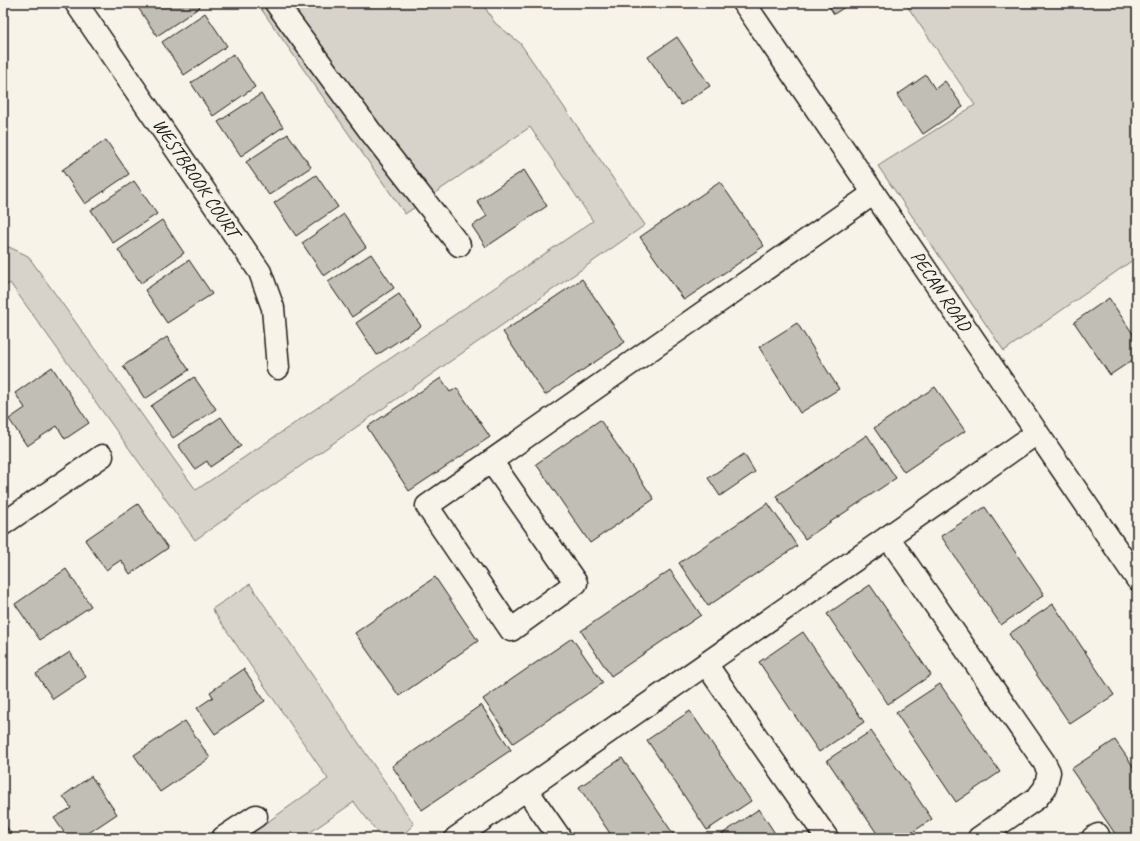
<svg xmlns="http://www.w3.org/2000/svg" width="1140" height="841" viewBox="0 0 1140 841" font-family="Caveat,sans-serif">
<rect width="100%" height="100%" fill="#f7f3e8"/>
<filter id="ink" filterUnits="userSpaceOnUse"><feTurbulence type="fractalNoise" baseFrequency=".025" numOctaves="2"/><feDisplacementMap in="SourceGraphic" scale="8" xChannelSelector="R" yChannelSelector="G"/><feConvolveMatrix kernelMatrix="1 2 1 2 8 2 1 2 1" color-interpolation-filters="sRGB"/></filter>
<g filter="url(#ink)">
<g fill="#d7d3cb" stroke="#7a7874">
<path d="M257,3H482L495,23L520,43L645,225L195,540L10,283L3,288V250L9,247L28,256L196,490L593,221L530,127L405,214Z"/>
<path d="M905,3H1137V257L1004,351L878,166L975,105Z"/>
<path d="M250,584L414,824L400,838H382L354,802L302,838H245L328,779L212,609Z"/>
</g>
<g fill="#c0beb5" stroke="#1c1c1c">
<path d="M135,3H197L200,7L157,36Z"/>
<path d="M827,3H851L834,14Z"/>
<path d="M205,13L227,46L184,75L162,42Z"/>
<path d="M677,37L710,86L681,105L648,57Z"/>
<path d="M233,54L255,87L213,116L191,83Z"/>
<path d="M926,75L935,89L945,81L963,107L923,134L897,95Z"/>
<path d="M261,94L283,127L241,156L218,122Z"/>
<path d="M288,134L311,167L269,195L246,162Z"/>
<path d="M106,140L129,174L85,204L62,170Z"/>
<path d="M524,170L547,206L486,247L472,226L487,216L477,201Z"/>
<path d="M316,175L338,207L296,236L274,203Z"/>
<path d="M134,181L157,214L113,243L91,210Z"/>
<path d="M720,182L764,246L684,300L640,237Z"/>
<path d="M344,214L366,247L324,276L302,243Z"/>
<path d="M162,220L184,253L141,283L118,250Z"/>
<path d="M371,254L394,288L352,317L328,282Z"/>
<path d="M189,260L212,294L167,323L145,290Z"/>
<path d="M582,279L625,342L545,395L503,332Z"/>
<path d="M399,294L421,326L377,355L356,323Z"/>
<path d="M1109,298L1137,340V357L1110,375L1074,322Z"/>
<path d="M797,323L839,389L800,413L759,347Z"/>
<path d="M167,337L189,370L145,399L123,366Z"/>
<path d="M52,367L89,423L65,439L57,426L27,446L9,419L25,408L15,393Z"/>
<path d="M194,377L216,409L173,438L151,406Z"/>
<path d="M441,378L450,392L457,388L490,437L409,491L367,427Z"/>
<path d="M935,387L965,431L904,472L874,428Z"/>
<path d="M221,417L241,446L210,467L207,461L195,469L178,445Z"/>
<path d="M600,420L654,499L590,543L536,464Z"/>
<path d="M867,435L896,478L805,539L776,496Z"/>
<path d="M744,454L755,472L720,496L708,478Z"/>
<path d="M768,503L797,546L708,606L679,563Z"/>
<path d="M138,504L168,548L130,574L121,560L106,570L85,540Z"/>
<path d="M985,507L1044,595L1001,625L941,536Z"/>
<path d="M66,569L91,606L40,640L15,604Z"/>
<path d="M670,570L701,615L611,676L581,631Z"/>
<path d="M435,577L478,641L399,696L355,633Z"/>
<path d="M870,585L931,675L888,704L827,614Z"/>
<path d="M1053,604L1114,695L1070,724L1009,634Z"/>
<path d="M803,632L864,722L819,752L759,662Z"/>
<path d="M572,638L603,683L513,743L483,699Z"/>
<path d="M70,652L86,677L53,699L36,674Z"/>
<path d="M244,669L265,701L215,734L197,708L213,697L210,692Z"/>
<path d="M940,684L1000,772L956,802L896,713Z"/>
<path d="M481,705L511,750L422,810L392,766Z"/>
<path d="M690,711L751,801L707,830L647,740Z"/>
<path d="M185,721L210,758L160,792L134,755Z"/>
<path d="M871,731L932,819L904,838H880L827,760Z"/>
<path d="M1115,740L1137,772V838H1118L1071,769Z"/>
<path d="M622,758L676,838H613L579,787Z"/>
<path d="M91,776L117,814L81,838H68L54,818L71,808L63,796Z"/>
<path d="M759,809L778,838H716Z"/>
<path d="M4,823L14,838H3Z"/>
<path d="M348,833L352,838H341Z"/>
</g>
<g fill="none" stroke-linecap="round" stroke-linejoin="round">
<defs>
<g id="minor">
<path d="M76,3L260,272L273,308L278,368"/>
<path d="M276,3L370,131L459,245"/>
<path d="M744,3L1137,579"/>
<path d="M491,461L576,583L511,630L427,506L874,193"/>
<path d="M3,524L102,456"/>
<path d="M888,537L1044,762L1049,772L1045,788L1037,798L979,838"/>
<path d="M706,664L827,838"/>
<path d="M526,789L560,838"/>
<path d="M223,838L256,816"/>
<path d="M456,838L1037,433"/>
<path d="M1093,838L1098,835"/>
</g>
</defs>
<use href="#minor" stroke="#1c1c1c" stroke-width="25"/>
<use href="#minor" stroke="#f7f3e8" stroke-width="22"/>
</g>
</g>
<g text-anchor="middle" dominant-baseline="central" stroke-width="3.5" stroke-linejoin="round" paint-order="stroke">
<g font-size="19" fill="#1c1c1c" stroke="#f7f3e8">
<text transform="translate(196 178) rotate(56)">WESTBROOK COURT</text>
<text transform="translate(941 291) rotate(56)">PECAN ROAD</text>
</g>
</g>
<rect width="1140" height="841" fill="none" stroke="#f7f3e8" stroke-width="16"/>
<rect x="8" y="8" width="1124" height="825" fill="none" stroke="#1c1c1c" stroke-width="1.5" filter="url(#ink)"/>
</svg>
